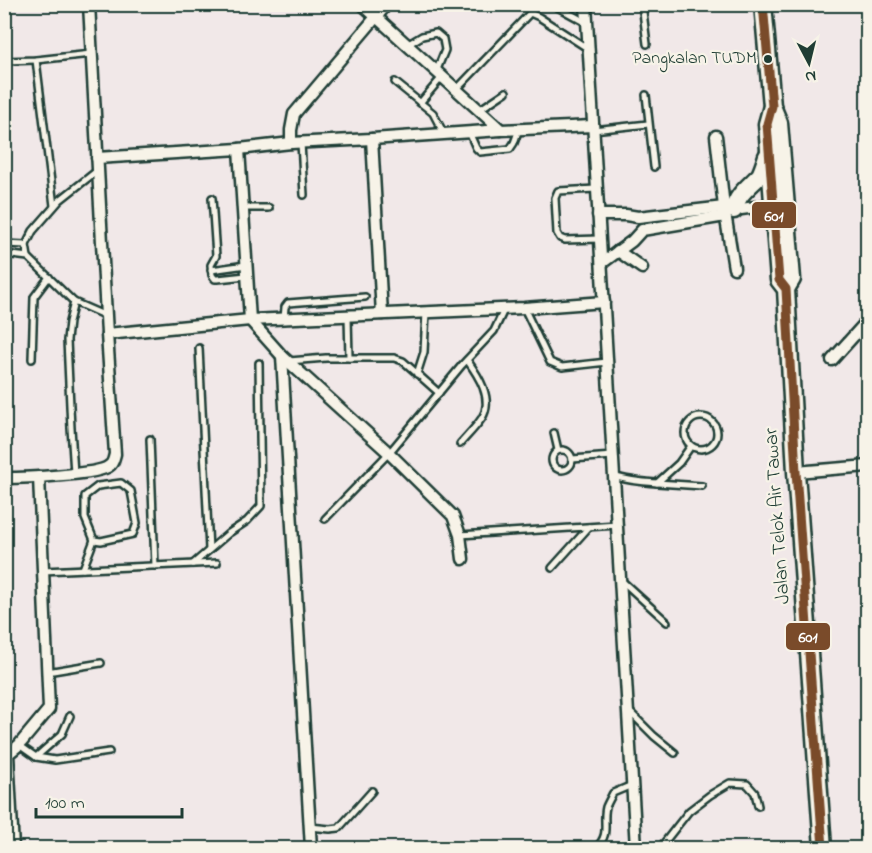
<svg xmlns="http://www.w3.org/2000/svg" width="872" height="853" viewBox="0 0 872 853" font-family="'Indie Flower',sans-serif">
<rect width="100%" height="100%" fill="#f1e8e8"/>
<filter id="ink" filterUnits="userSpaceOnUse"><feTurbulence type="fractalNoise" baseFrequency=".0167" numOctaves="2"/><feDisplacementMap in="SourceGraphic" scale="12" xChannelSelector="R" yChannelSelector="G"/><feConvolveMatrix kernelMatrix="1 2 1 2 8 2 1 2 1" color-interpolation-filters="sRGB"/></filter>
<g filter="url(#ink)">
<g fill="none" stroke-linecap="round" stroke-linejoin="round">
<defs>
<g id="lane">
<path d="M552,4L587,23"/>
<path d="M642,4L647,44"/>
<path d="M530,13L539,17L587,48"/>
<path d="M407,45L422,36L436,33L443,39L445,50L436,72"/>
<path d="M36,60L54,206"/>
<path d="M4,61L36,60L91,54"/>
<path d="M395,82L433,113L444,134"/>
<path d="M456,90L530,13L535,6L539,4"/>
<path d="M646,95L654,167"/>
<path d="M420,103L442,77"/>
<path d="M479,110L506,92"/>
<path d="M593,130L648,124"/>
<path d="M469,132L476,148L480,152L510,149L514,143L519,129"/>
<path d="M301,143L304,195"/>
<path d="M98,170L60,200L33,231L26,245L28,257L74,302L106,316"/>
<path d="M596,189L558,191L555,198L557,233L560,238L565,240L600,239"/>
<path d="M212,198L216,256L211,265L212,275L215,279H218L246,276"/>
<path d="M243,208H269"/>
<path d="M4,244L26,245"/>
<path d="M4,254L28,257"/>
<path d="M211,270L246,265"/>
<path d="M524,308L550,362L562,367L607,362"/>
<path d="M348,316L349,358"/>
<path d="M284,319L285,307L288,303L365,297"/>
<path d="M199,348L209,550"/>
<path d="M32,359L34,297L49,277"/>
<path d="M289,361L326,358H394L403,361L439,393"/>
<path d="M417,374L424,352L426,312"/>
<circle cx="701" cy="433" r="16"/>
<path d="M554,433L558,450"/>
<path d="M150,439L155,566"/>
<path d="M460,444C467,436 476,427 482,418C494,399 478,375 467,360"/>
<circle cx="562" cy="460" r="10"/>
<path d="M572,459L613,456"/>
<path d="M74,473L71,428L67,340L69,322L74,302"/>
<path d="M614,476C628,481 642,482 657,483L679,463L691,446"/>
<path d="M121,483L131,491L137,523L133,534L101,541L94,540L85,518V496L98,486Z"/>
<path d="M657,483L702,486"/>
<path d="M325,519L389,453L462,365L494,331L504,310"/>
<path d="M460,535L617,525"/>
<path d="M193,564L229,533L247,521L261,506L259,363"/>
<path d="M552,568L589,527"/>
<path d="M83,569L94,540"/>
<path d="M43,571L217,563"/>
<path d="M621,580L667,622"/>
<path d="M47,672L101,663"/>
<path d="M629,711L654,736L675,753"/>
<path d="M19,745L36,757L55,760L109,752"/>
<path d="M36,757L62,734L70,716"/>
<path d="M310,827L330,829L339,828L372,791"/>
<path d="M596,848C611,834 602,823 606,807C608,802 611,797 613,793L632,785"/>
<path d="M660,848L689,811L710,795L730,783L747,784L755,793L758,806"/>
</g>
<g id="street">
<path d="M362,4L501,130"/>
<path d="M586,4L636,848"/>
<path d="M716,136L724,207L734,268"/>
<path d="M372,139L382,314"/>
<path d="M291,143V130L294,114L387,4"/>
<path d="M239,149L250,320L282,356L389,453L453,516L460,535L463,559"/>
<path d="M97,158L239,149L291,143L372,139L501,130L593,126"/>
<path d="M598,215H626L638,217L724,207L728,211"/>
<path d="M618,251L642,268"/>
<path d="M602,263L632,241L642,230L725,216L728,212L734,210L777,204"/>
<path d="M107,334L250,320L524,308L604,302"/>
<path d="M282,356L311,848"/>
<path d="M832,360L868,320"/>
<path d="M796,472L868,466"/>
<path d="M4,478C22,478 99,475 109,466C113,464 114,458 115,454L107,334L89,4"/>
<path d="M13,848L8,754L19,745L49,709L39,477"/>
</g>
<g id="primary">
<path d="M763,4L772,106L767,124L779,280L786,289L796,472L823,848"/>
<path d="M772,106L779,123L792,279L786,289"/>
<path d="M734,210C736,195 750,186 760,175C763,169 765,162 767,156"/>
</g>
</defs>
<use href="#lane" stroke="#1f3d34" stroke-width="10"/>
<use href="#street" stroke="#1f3d34" stroke-width="15"/>
<use href="#primary" stroke="#1f3d34" stroke-width="21"/>
<use href="#lane" stroke="#f7f3e8" stroke-width="5"/>
<use href="#street" stroke="#f7f3e8" stroke-width="10"/>
<use href="#primary" stroke="#f7f3e8" stroke-width="16"/>
<defs>
<path id="bus-1" d="M763,4L772,106L767,124L779,280L786,289L796,472L823,848"/>
</defs>
<use href="#bus-1" stroke="#f7f3e8" stroke-width="14"/>
<use href="#bus-1" stroke="#7a4b2a" stroke-width="9"/>
</g>
</g>
<circle fill="#1f3d34" stroke="#f7f3e8" stroke-width="2" cx="768" cy="59" r="5"/>
<g text-anchor="middle" dominant-baseline="central" stroke-width="4.5" stroke-linejoin="round" paint-order="stroke">
<g font-size="18" fill="#1f3d34" stroke="#f7f3e8" text-anchor="end">
<text x="757" y="59">Pangkalan TUDM</text>
</g>
<g font-size="20" fill="#1f3d34" stroke="#f7f3e8">
<text transform="translate(778 516) rotate(-94)">Jalan Telok Air Tawar</text>
</g>
</g>
<g stroke="#f7f3e8" stroke-width="2">
<rect x="751" y="201" width="46" height="28" rx="6" fill="#7a4b2a"/>
<rect x="785" y="622" width="46" height="29" rx="6" fill="#7a4b2a"/>
</g>
<g font-size="16" text-anchor="middle" font-weight="bold" fill="#fff">
<text x="774" y="221">601</text>
<text x="808" y="642">601</text>
</g>
<rect width="872" height="853" fill="none" stroke="#f7f3e8" stroke-width="24"/>
<rect x="12" y="12" width="848" height="829" fill="none" stroke="#1f3d34" stroke-width="2" filter="url(#ink)"/>
<g transform="translate(809 63) rotate(173)" stroke="#f7f3e8" stroke-width="4.5" paint-order="stroke">
<path d="M0-4.5L10 22L0 15L-10 22Z" fill="#1f3d34"/>
<text y="-9" font-size="16" font-weight="bold" text-anchor="middle" fill="#1f3d34">N</text>
</g>
<path d="M36 808v9h146v-9" fill="none" stroke="#1f3d34" stroke-width="3"/>
<text x="45" y="808" font-size="18" fill="#1f3d34" stroke="#f7f3e8" stroke-width="4.5" paint-order="stroke">100 m</text>
</svg>
